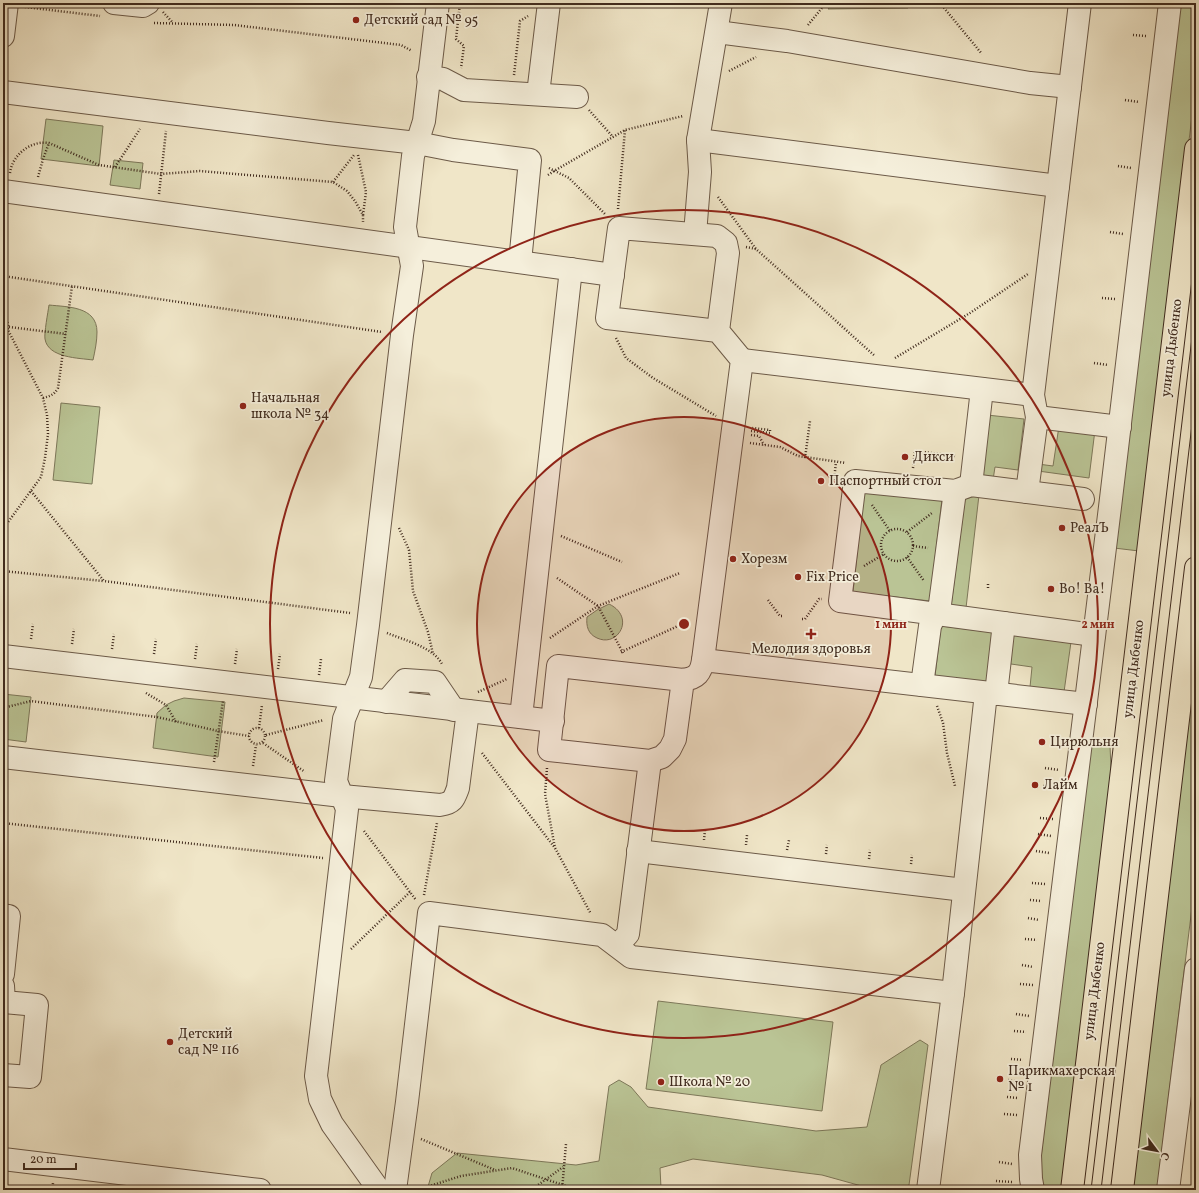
<svg xmlns="http://www.w3.org/2000/svg" width="1199" height="1193" viewBox="0 0 1199 1193" font-family="Vollkorn,serif">
<rect width="100%" height="100%" fill="#f0e6c8"/>
<filter id="stains"><feTurbulence type="fractalNoise" baseFrequency=".005" numOctaves="4"/><feColorMatrix values="0 0 0 0 .2 0 0 0 0 .09 0 0 0 0 .02 0 0 0 .5 -.17"/></filter>
<radialGradient id="worn" r=".72"><stop offset=".6" stop-color="#630" stop-opacity="0"/><stop offset="1" stop-color="#630" stop-opacity=".3"/></radialGradient>
<g fill="#bac495" stroke="#7d785a">
<path d="M833,3H908V8L828,9Z"/>
<path d="M1179,3H1196V83L1139,551L1114,548Z"/>
<path d="M46,119L103,126L99,166L41,159Z"/>
<path d="M114,160L143,163L140,189L110,185Z"/>
<path d="M49,305C67,307 97,306 97,332C97,341 95,351 93,360C79,358 48,358 45,339C44,333 48,312 49,305Z"/>
<path d="M61,403L100,407L92,484L53,480Z"/>
<path d="M987,415L1024,419L1018,470L995,467L993,480L980,479Z"/>
<path d="M1059,426L1095,430L1089,478L1038,471V464L1053,466Z"/>
<path d="M864,490L942,499L930,601L853,592Z"/>
<path d="M979,495L966,608L951,606L965,499Z"/>
<path d="M609,604C636,617 618,648 597,638C588,634 586,626 587,617L597,610Z"/>
<path d="M941,626L998,633L992,683L935,676Z"/>
<path d="M1008,634L1071,642L1064,692L1030,687L1032,667L1004,663Z"/>
<path d="M1196,662V875L1157,1190H1131Z"/>
<path d="M3,694L31,697L26,742L3,739Z"/>
<path d="M184,698L225,702L218,757L153,748L157,713L166,705L174,701Z"/>
<path d="M1090,744L1110,746L1112,790L1067,1165L1060,1190H1043L1041,1178V1157Z"/>
<path d="M658,1001L833,1022L822,1111L646,1089Z"/>
<path d="M920,1040L928,1045L909,1185L902,1190H876L822,1175L693,1159L660,1168L661,1188L673,1190H427L432,1173L457,1153L576,1165L599,1161L609,1086L619,1080L631,1087L648,1107L816,1131L867,1127L881,1065Z"/>
</g>
<g fill="none" stroke-linecap="round" stroke-linejoin="round">
<defs>
<g id="minor">
<path d="M114,3L143,6L148,3"/>
<path d="M717,32L787,41L1030,83L1070,87"/>
<path d="M3,36L7,3"/>
<path d="M428,77L443,79L464,90L577,97"/>
<path d="M3,92L328,133L417,143L453,150L530,160L520,262"/>
<path d="M538,94L549,3"/>
<path d="M698,140L1058,186"/>
<path d="M3,191L613,275"/>
<path d="M695,234L700,172L698,140L721,3"/>
<path d="M742,360L1033,395"/>
<path d="M1037,417L1120,427"/>
<path d="M971,485L982,389"/>
<path d="M1027,492L1037,417L1033,395L1080,3"/>
<path d="M1083,499L971,485L955,491L855,481L840,601L1094,635"/>
<path d="M3,656L553,721"/>
<path d="M703,660L742,360L718,331L728,253L726,243L717,236L619,228L607,318L718,331"/>
<path d="M683,680L675,739L670,749L662,757L650,761L549,750L558,666L683,680C697,678 701,673 703,660L1086,704"/>
<path d="M922,685L930,626L940,604L955,491"/>
<path d="M996,694L1004,623"/>
<path d="M386,702L405,680L435,682L454,710"/>
<path d="M521,717L571,269"/>
<path d="M3,757L342,796L440,805C453,803 454,799 458,788L468,711"/>
<path d="M638,851L964,890"/>
<path d="M3,915L9,916L3,974"/>
<path d="M617,946L628,934L650,761"/>
<path d="M3,986L4,1002L37,1005L30,1077L3,1075"/>
<path d="M3,1159L260,1190"/>
<path d="M379,1190L332,1124L320,1099L316,1076L347,809L336,781L344,719L361,677L368,625L402,335L412,266L405,227L413,156L424,121L438,3"/>
<path d="M395,1190L407,1102L429,913L602,935L631,957L953,993"/>
<path d="M928,1190L953,993L986,693"/>
<path d="M1033,1190L1031,1179L1030,1155L1110,507L1170,3"/>
<path d="M1168,1190L1196,969"/>
</g>
<g id="major">
<path d="M1072,1190L1196,149"/>
<path d="M1122,1190L1196,568"/>
</g>
</defs>
<use href="#minor" stroke="#6c5a48" stroke-width="24"/>
<use href="#major" stroke="#402b1e" stroke-width="24"/>
<g stroke="#402b1e" stroke-width="2.5" stroke-dasharray="1 2" stroke-linecap="butt">
<path d="M460,3L456,39L464,46L461,68"/>
<path d="M940,3L982,54"/>
<path d="M25,7L100,16"/>
<path d="M28,7L33,3"/>
<path d="M163,12L173,23"/>
<path d="M154,23L234,25L401,45L412,51"/>
<path d="M808,25L826,3"/>
<path d="M1133,35L1146,36"/>
<path d="M729,71L756,57"/>
<path d="M514,75L520,21L528,16"/>
<path d="M1125,100L1139,102"/>
<path d="M589,110L613,137"/>
<path d="M358,155L366,192L363,215"/>
<path d="M1118,166L1131,168"/>
<path d="M115,167L140,129"/>
<path d="M549,168L569,178L606,215"/>
<path d="M10,173C12,155 31,140 49,143L99,165L161,174L200,171L333,182L347,191L355,201L363,215V222"/>
<path d="M548,175L554,171L625,130L683,116"/>
<path d="M38,177L43,159L49,143"/>
<path d="M333,182L354,155"/>
<path d="M159,194L166,131"/>
<path d="M718,197L756,249L875,356"/>
<path d="M618,209L625,130"/>
<path d="M1110,232L1123,234"/>
<path d="M746,247L756,249"/>
<path d="M3,276L382,332"/>
<path d="M1102,298L1115,299"/>
<path d="M3,318C10,322 10,330 3,334"/>
<path d="M9,327L66,334"/>
<path d="M616,338L626,358L653,378L716,416"/>
<path d="M895,358L970,313L1028,274"/>
<path d="M1094,363L1108,365"/>
<path d="M43,398C50,396 54,395 58,388L72,286"/>
<path d="M751,431L770,433V430L752,428"/>
<path d="M751,435L759,436L764,445"/>
<path d="M750,443L780,447L798,456L846,463"/>
<path d="M805,458L810,421"/>
<path d="M913,468L915,451L955,456"/>
<path d="M834,480L836,462"/>
<path d="M31,491L104,581L350,613"/>
<path d="M872,505L890,531"/>
<path d="M399,528L409,550L413,591L428,632L433,654"/>
<path d="M3,529L41,477L45,458L48,434L47,415L43,398L8,330"/>
<circle cx="897" cy="545" r="16"/>
<path d="M907,532L932,513"/>
<path d="M561,536L622,562"/>
<path d="M913,546L928,548"/>
<path d="M907,557L924,581"/>
<path d="M864,566L884,554"/>
<path d="M3,571L103,581"/>
<path d="M557,578L598,606L623,653"/>
<path d="M988,588V582"/>
<path d="M768,600L780,616H783"/>
<path d="M802,619H805L819,599H822"/>
<path d="M387,633C404,640 433,647 442,664"/>
<path d="M550,638L598,606L680,573"/>
<path d="M31,639L33,624"/>
<path d="M72,644L74,629"/>
<path d="M112,649L114,634"/>
<path d="M621,652L689,621"/>
<path d="M154,654L156,639"/>
<path d="M195,659L197,644"/>
<path d="M235,664L237,649"/>
<path d="M278,669L280,654"/>
<path d="M319,675L321,659"/>
<path d="M478,692L507,679"/>
<path d="M146,693L166,705L176,722"/>
<path d="M937,706L943,723L947,753L955,786"/>
<path d="M3,708L31,701L157,717L218,731L249,736"/>
<circle cx="257" cy="736" r="8"/>
<path d="M259,728L262,705"/>
<path d="M266,735L324,720"/>
<path d="M263,743L305,772"/>
<path d="M482,753L555,848L591,914"/>
<path d="M214,762L223,701"/>
<path d="M253,766L256,745"/>
<path d="M547,768L545,794L555,848"/>
<path d="M1045,768L1059,770"/>
<path d="M1043,786L1057,788"/>
<path d="M1040,818L1053,819"/>
<path d="M3,823L323,858"/>
<path d="M364,831L416,900"/>
<path d="M1038,834L1051,836"/>
<path d="M704,840L705,830"/>
<path d="M746,845L747,835"/>
<path d="M787,850L789,840"/>
<path d="M1036,851L1049,853"/>
<path d="M826,854L827,845"/>
<path d="M869,859L870,850"/>
<path d="M911,864L912,855"/>
<path d="M1032,883L1045,884"/>
<path d="M424,895L437,823"/>
<path d="M1030,900L1041,901"/>
<path d="M1028,918L1039,920"/>
<path d="M1025,939L1037,940"/>
<path d="M351,949L410,892"/>
<path d="M1022,965L1033,967"/>
<path d="M1020,984L1033,985"/>
<path d="M1016,1014L1029,1016"/>
<path d="M1014,1031L1026,1032"/>
<path d="M1011,1059L1023,1060"/>
<path d="M1008,1080L1021,1082"/>
<path d="M1007,1097L1018,1098"/>
<path d="M1004,1114L1017,1115"/>
<path d="M421,1139L495,1170"/>
<path d="M999,1162L1012,1164"/>
<path d="M996,1181L1012,1182"/>
<path d="M52,1190L53,1183"/>
<path d="M417,1190L461,1176L512,1168L569,1187L572,1190"/>
<path d="M531,1190L563,1167"/>
<path d="M562,1190L566,1144"/>
</g>
<use href="#minor" stroke="#f5efdb" stroke-width="22"/>
<use href="#major" stroke="#f0e6c8" stroke-width="22"/>
<g stroke="#402b1e" stroke-width="1">
<path d="M1091,1190L1196,304"/>
<path d="M1101,1190L1196,391"/>
</g>
</g>
<circle cx="684" cy="624" r="207" fill="#8f2418" fill-opacity=".12"/>
<g fill="none" stroke="#8f2418" stroke-width="2">
<circle cx="684" cy="624" r="207"/>
<circle cx="684" cy="624" r="414"/>
</g>
<g fill="#8f2418" stroke="#f5efdb" stroke-width="1.5">
<circle cx="356" cy="20" r="4"/>
<circle cx="243" cy="406" r="4"/>
<circle cx="905" cy="457" r="4"/>
<circle cx="821" cy="481" r="4"/>
<circle cx="1062" cy="528" r="4"/>
<circle cx="733" cy="559" r="4"/>
<circle cx="798" cy="577" r="4"/>
<circle cx="1051" cy="589" r="4"/>
<path d="M809 628h4v4h4v4h-4v4h-4v-4h-4v-4h4z"/>
<circle cx="1042" cy="742" r="4"/>
<circle cx="1035" cy="785" r="4"/>
<circle cx="170" cy="1042" r="4"/>
<circle cx="1000" cy="1079" r="4"/>
<circle cx="661" cy="1082" r="4"/>
</g>
<g text-anchor="middle" dominant-baseline="central" stroke-width="3.5" stroke-linejoin="round" paint-order="stroke">
<g font-size="14" fill="#402b1e" stroke="#f5efdb" text-anchor="start">
<text x="364" y="20">Детский сад № 95</text>
<text x="251" y="398">Начальная<tspan x="251" dy="16">школа № 34</tspan></text>
<text x="913" y="457">Дикси</text>
<text x="829" y="481">Паспортный стол</text>
<text x="1070" y="528">РеалЪ</text>
<text x="741" y="559">Хорезм</text>
<text x="806" y="577">Fix Price</text>
<text x="1059" y="589">Во! Ва!</text>
<text x="811" y="649" text-anchor="middle">Мелодия здоровья</text>
<text x="1050" y="742">Цирюльня</text>
<text x="1043" y="785">Лайм</text>
<text x="178" y="1034">Детский<tspan x="178" dy="16">сад № 116</tspan></text>
<text x="1008" y="1071">Парикмахерская<tspan x="1008" dy="16">№ 1</tspan></text>
<text x="669" y="1082">Школа № 20</text>
</g>
<g font-size="14" fill="#402b1e" stroke="#f5efdb">
<text transform="translate(1172 348) rotate(-83)">улица Дыбенко</text>
<text transform="translate(1134 669) rotate(-83)">улица Дыбенко</text>
<text transform="translate(1095 991) rotate(-83)">улица Дыбенко</text>
</g>
</g>
<circle cx="684" cy="624" r="6" fill="#8f2418" stroke="#f5efdb" stroke-width="2"/>
<g font-size="12" text-anchor="middle" font-weight="bold" fill="#8f2418" stroke="#f5efdb" stroke-width="3.5" stroke-linejoin="round" paint-order="stroke">
<text x="891" y="628">1 мин</text>
<text x="1098" y="628">2 мин</text>
</g>
<rect width="1199" height="1193" fill="none" stroke="#f0e6c8" stroke-width="16"/>
<rect x="4" y="4" width="1191" height="1185" fill="none" stroke="#402b1e" stroke-width="2"/>
<rect x="8" y="8" width="1183" height="1177" fill="none" stroke="#402b1e"/>
<g transform="translate(1157 1151) rotate(122)" stroke="#f5efdb" stroke-width="3" paint-order="stroke">
<path d="M0-3L7 15L0 10L-7 15Z" fill="#402b1e"/>
<text y="-6" font-size="11" font-weight="bold" text-anchor="middle" fill="#402b1e">С</text>
</g>
<path d="M24 1163v6h52v-6" fill="none" stroke="#402b1e" stroke-width="2"/>
<text x="30" y="1163" font-size="12" fill="#402b1e" stroke="#f5efdb" stroke-width="3" paint-order="stroke">20 m</text>
<rect width="100%" height="100%" filter="url(#stains)"/>
<rect width="100%" height="100%" fill="url(#worn)"/>
</svg>
